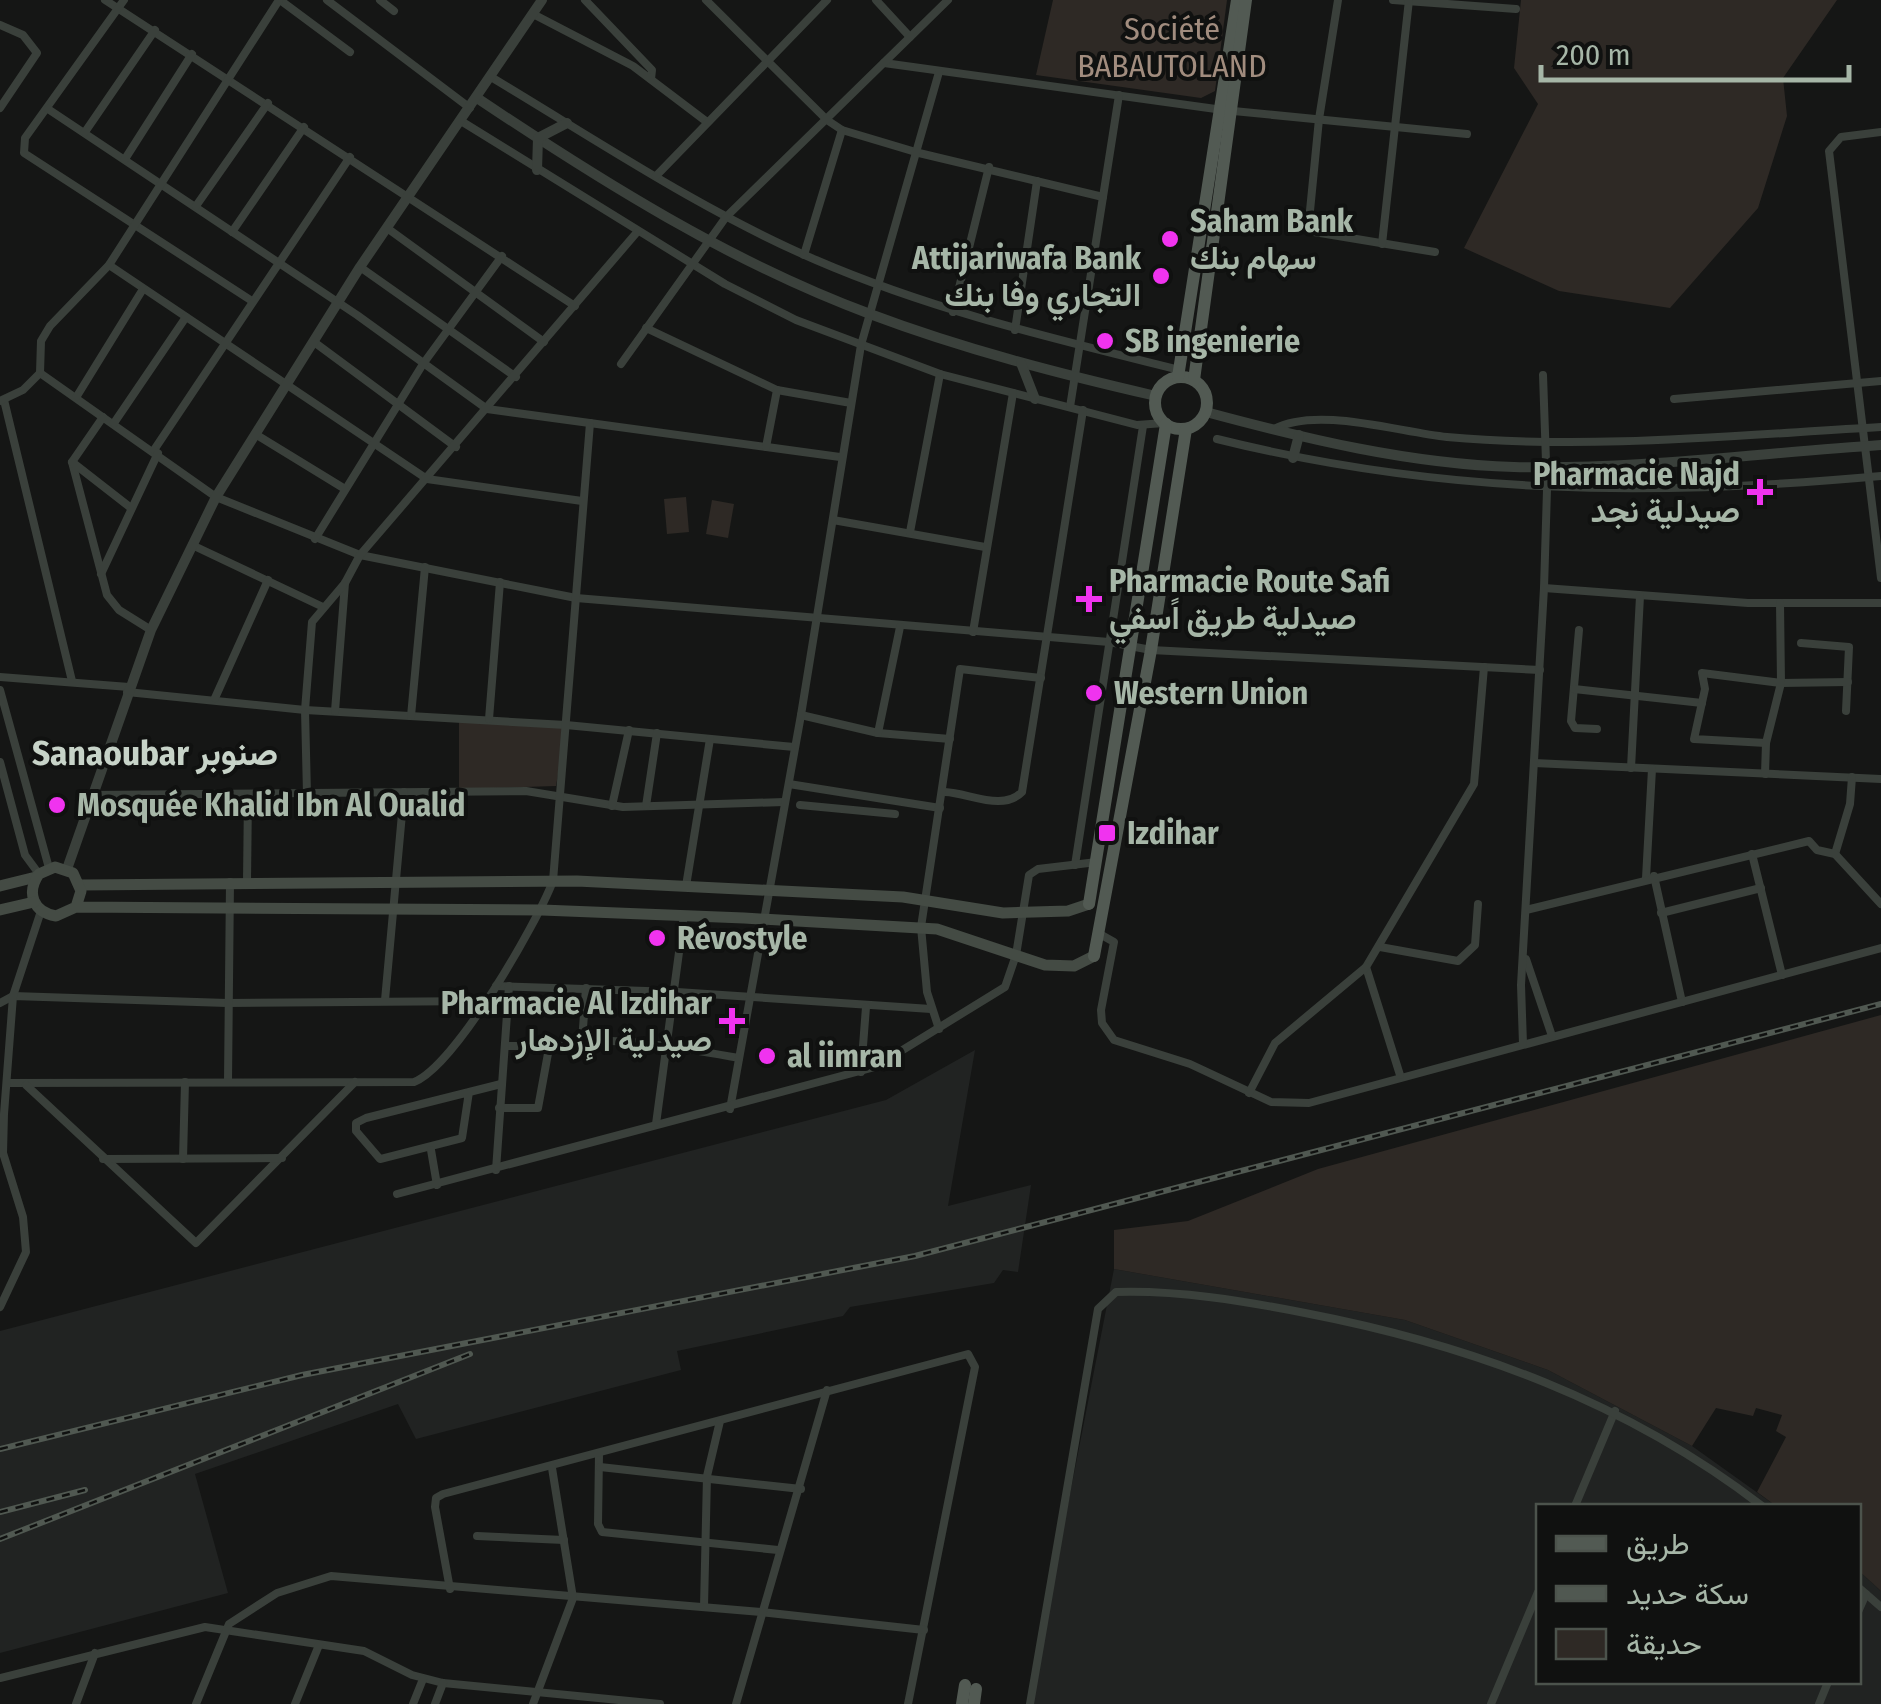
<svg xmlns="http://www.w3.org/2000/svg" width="1881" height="1704" viewBox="0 0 1881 1704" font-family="'Fira Sans Condensed',Vazirmatn,sans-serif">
<rect width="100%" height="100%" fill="#151615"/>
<g fill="#212322">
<path d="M975,1050L948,1206L1031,1185L1018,1272L1003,1270L994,1283L850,1307L843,1316L677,1351L681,1370L416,1439L398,1404L195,1474L228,1593L0,1653V1331L886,1100Z"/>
<path d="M1114,1269L1405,1320L1548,1370L1692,1446L1776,1506H1538V1682H1858L1859,1571L1881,1591V1704H1029Z"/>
</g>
<g fill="#2e2925">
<path d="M1053,0H1227L1215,91L1201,98L1036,75Z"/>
<path d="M1521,0H1837L1783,78L1787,116L1758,208L1670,308L1559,291L1464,248L1538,104L1514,68Z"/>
<path d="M686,497L689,532L667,534L664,499Z"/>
<path d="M712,500L734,504L728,538L706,534Z"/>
<path d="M459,721L566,728L556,786L459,789Z"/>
<path d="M1881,1015V1591L1859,1571L1858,1506H1776L1757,1492L1786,1437L1776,1431L1782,1415L1756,1408L1753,1416L1716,1408L1692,1446L1548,1370L1405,1320L1114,1269V1230L1188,1221L1318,1169Z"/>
</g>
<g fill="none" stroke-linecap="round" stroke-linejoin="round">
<g stroke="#3a403b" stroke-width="8">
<path d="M105,0L575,306"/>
<path d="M124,0L25,138L24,153L252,301"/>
<path d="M280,0L350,52"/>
<path d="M327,0L470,108"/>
<path d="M380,0L394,11"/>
<path d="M585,0L652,70L651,79"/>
<path d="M706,0L827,120L842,130L919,153L1103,197"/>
<path d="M876,0L910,37"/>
<path d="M1338,0L1319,119L1308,231L1435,252"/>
<path d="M1393,0L1516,9"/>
<path d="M533,14L633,66L707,122"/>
<path d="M0,25L23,35L37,53L0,108"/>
<path d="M884,63L1223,110L1467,134"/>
<path d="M491,77C598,141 702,211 816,260C934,311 1056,339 1180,370"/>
<path d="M48,109L357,315L487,409L840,457"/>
<path d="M461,121L725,284L796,320L940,374L1137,425L1164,423"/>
<path d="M85,132L155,30"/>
<path d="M1881,132L1841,137L1829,151L1881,578"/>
<path d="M125,159L192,54"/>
<path d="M656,176L827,0"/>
<path d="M196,206L268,103"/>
<path d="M387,228L544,342"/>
<path d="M232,232L304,127"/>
<path d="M1382,244L1409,0"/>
<path d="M804,255L842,130"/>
<path d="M109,265L427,479L582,501"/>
<path d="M360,267L516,377"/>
<path d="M953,312L989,167"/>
<path d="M646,328L777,390L851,403"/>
<path d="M1015,330L1037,181"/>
<path d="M314,342L456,447"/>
<path d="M621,364L726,217L948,0"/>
<path d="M40,373L216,497L360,555L576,598L1109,642L1151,650L1540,670"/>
<path d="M77,396L143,289"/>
<path d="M1674,399L1881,381"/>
<path d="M4,400L72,681"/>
<path d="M0,401L23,390L40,373L41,341L50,326L109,265L279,0"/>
<path d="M1070,407L1119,95"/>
<path d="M103,417L72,462L107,595L119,610L151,630"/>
<path d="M114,423L186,317"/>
<path d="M1274,429C1317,406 1398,432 1447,437C1590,450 1738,435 1881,427"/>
<path d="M255,434L345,489"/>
<path d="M1217,439C1442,495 1651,497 1881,476"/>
<path d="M766,447L777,390"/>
<path d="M154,450L350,157"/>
<path d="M72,462L131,508"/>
<path d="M833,520L985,547"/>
<path d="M910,532L940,374"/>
<path d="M315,539L423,364L502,256"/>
<path d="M192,545L323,607"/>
<path d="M101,574L158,453"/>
<path d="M1544,588L1748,603H1881"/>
<path d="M1579,630L1571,721L1575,728L1597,729"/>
<path d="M973,632L1013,393"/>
<path d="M1801,643L1849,647L1846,711"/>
<path d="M0,677L129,687"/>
<path d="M1574,689L1702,703"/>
<path d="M0,690L49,868"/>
<path d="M127,692L305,710L566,725L794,747"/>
<path d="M215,698L268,580"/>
<path d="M335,711L345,583"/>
<path d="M801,715L878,733L950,739"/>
<path d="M411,716L425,567"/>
<path d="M489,719L500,582"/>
<path d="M878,733L900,627"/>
<path d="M1766,743L1694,739L1705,689L1702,673L1781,683L1848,682"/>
<path d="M0,762L25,855L39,874"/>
<path d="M1534,763L1881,779"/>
<path d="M1631,768L1640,596"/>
<path d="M1765,774L1766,743L1781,683L1780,603"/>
<path d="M789,784L940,808"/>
<path d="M945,792C969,793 1003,812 1022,792L1083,410"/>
<path d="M307,794L305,710L312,622L345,583L360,555L638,231"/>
<path d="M92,795L526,791L623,807L784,802"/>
<path d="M800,805L895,814"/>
<path d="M612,806L629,730"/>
<path d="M646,806L657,733"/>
<path d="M1752,854L1782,975"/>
<path d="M1835,854L1850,804L1852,777"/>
<path d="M1075,865L1143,426"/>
<path d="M1654,876L1682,1002"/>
<path d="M1646,878L1652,769"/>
<path d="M247,881L248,795"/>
<path d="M686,886L710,739"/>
<path d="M1526,910L1809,841L1817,850L1835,854L1881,904"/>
<path d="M1661,913L1761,888"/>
<path d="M1098,933L1114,942L1101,1010L1102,1023L1114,1040L1190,1064L1271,1102L1309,1103L1881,948"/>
<path d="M1380,947L1458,961L1475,945L1478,904"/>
<path d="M1526,959L1552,1036"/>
<path d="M496,986L677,992L931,1009"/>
<path d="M385,1000L404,792"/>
<path d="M0,1003L13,996L227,1003L486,1001"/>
<path d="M939,1029L927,992L921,927L960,669L1041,678"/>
<path d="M582,1041L586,988"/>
<path d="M1523,1044L1521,985L1544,588L1547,490L1543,375"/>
<path d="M506,1046C533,1047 557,1042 584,1041C635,1039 688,1049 739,1058"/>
<path d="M861,1072L866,1007"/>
<path d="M1400,1075L1366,967L1474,784L1484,667"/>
<path d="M228,1081L230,882"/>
<path d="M7,1083L414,1082C455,1066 536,925 553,881L590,423"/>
<path d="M26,1085L196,1243L355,1082"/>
<path d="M469,1092L462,1138L380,1159L356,1131V1123L366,1118L501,1084"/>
<path d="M1249,1093L1275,1043L1366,967"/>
<path d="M499,1108H538L549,1048"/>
<path d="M730,1109L801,715L861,345L939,72"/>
<path d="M656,1124L684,915"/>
<path d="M431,1150L437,1185"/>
<path d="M103,1159L282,1158"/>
<path d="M183,1159L185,1082"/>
<path d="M496,1170L509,986"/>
<path d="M397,1194L875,1067L1005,987L1016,955L1029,875L1038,869L1097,862"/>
<path d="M0,1307L26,1252L23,1217L3,1153L4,1114L13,996L41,911"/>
<path d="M599,1454L598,1524L602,1532L778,1550"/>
<path d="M600,1467L801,1489"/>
<path d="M1575,1506L1615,1411"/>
<path d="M477,1536L564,1540"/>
<path d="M1858,1587L1881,1607"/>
<path d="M450,1589L435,1507L436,1498L443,1494L968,1354L975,1367L908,1704"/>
<path d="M704,1607L707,1476L720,1421"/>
<path d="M1858,1612L1866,1594"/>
<path d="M0,1678L205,1627L364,1651L412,1675L443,1683L660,1704"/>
<path d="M76,1704L95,1653"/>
<path d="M196,1704L229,1624L277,1593L331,1576L761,1612L924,1630"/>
<path d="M295,1704L319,1645"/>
<path d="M413,1704L423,1679"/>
<path d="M435,1704L443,1683"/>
<path d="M533,1704L573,1598L552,1468"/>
<path d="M736,1704L827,1390"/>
<path d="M1030,1704L1098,1309L1116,1292C1178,1290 1244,1301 1305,1313C1471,1345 1627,1402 1762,1506"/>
<path d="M1491,1704L1538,1592"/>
<path d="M1819,1704L1828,1682"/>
</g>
<g stroke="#3a403b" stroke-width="10">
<path d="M477,98C601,181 730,262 870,314C963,349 1060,374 1156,396"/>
<path d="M537,170L538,138L567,123"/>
<path d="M1021,363L1035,399"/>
<path d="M1206,412C1306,439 1410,464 1514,467C1636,470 1760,453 1881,445"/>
<path d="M1293,458L1299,435"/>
<path d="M67,869L151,630L216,497L360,267L542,0"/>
</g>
<g stroke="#444b44" stroke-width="11">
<path d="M80,885L577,881L903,897L1003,913L1068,911L1089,904"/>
<path d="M0,886L36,877"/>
<path d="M76,907L81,891L73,873L55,867L39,874C26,893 33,912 56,916L76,907L542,910L744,918L937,929L1045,965L1074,966L1094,956"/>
<path d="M0,910L34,902"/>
</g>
<g stroke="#525a53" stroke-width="12">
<circle cx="1181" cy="403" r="26"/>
<path d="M1178,377L1237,0"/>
<path d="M1194,380L1246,0"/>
<path d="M1089,904L1166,424"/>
<path d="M1094,956L1151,650L1186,429"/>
<path d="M962,1704L965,1685"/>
<path d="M974,1704L976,1689"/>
</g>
<defs>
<g id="rail">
<path d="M0,1449L302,1375L915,1256L1881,1004"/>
<path d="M0,1512L85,1490"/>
<path d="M0,1539L470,1354"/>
</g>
</defs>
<use href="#rail" stroke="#505851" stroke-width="6"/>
<use href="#rail" stroke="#101110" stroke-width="2.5" stroke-dasharray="8" stroke-linecap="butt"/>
</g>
<g fill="#f033ef" stroke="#101110" stroke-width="4">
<circle cx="1170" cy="239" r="10"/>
<circle cx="1161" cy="276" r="10"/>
<circle cx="1105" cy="341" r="10"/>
<path d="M1755 477h10v10h10v10h-10v10h-10v-10h-10v-10h10z"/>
<path d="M1084 584h10v10h10v10h-10v10h-10v-10h-10v-10h10z"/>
<circle cx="1094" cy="693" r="10"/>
<circle cx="57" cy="805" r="10"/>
<rect x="1097" y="823" width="20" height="20" rx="5"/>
<circle cx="657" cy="938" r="10"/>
<path d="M727 1006h10v10h10v10h-10v10h-10v-10h-10v-10h10z"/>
<circle cx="767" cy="1056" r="10"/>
</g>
<g text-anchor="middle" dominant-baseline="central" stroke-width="8" stroke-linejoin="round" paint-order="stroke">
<g font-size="32" fill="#a18c7e" stroke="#101110">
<text x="1172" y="29">Société<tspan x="1172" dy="37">BABAUTOLAND</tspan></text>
</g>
<g font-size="32" font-weight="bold" fill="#a6b6a7" stroke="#101110" text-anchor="start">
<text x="1190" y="221">Saham Bank<tspan x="1190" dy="37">سهام بنك</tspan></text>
<text x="1141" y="258" text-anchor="end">Attijariwafa Bank<tspan x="1141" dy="37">التجاري وفا بنك</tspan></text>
<text x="1125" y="341">SB ingenierie</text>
<text x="1740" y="474" text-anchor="end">Pharmacie Najd<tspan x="1740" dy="37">صيدلية نجد</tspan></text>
<text x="1109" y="581">Pharmacie Route Safi<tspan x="1109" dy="37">صيدلية طريق اًسفي</tspan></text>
<text x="1114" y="693">Western Union</text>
<text x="77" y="805">Mosquée Khalid Ibn Al Oualid</text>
<text x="1127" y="833">Izdihar</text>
<text x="677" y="938">Révostyle</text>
<text x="712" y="1003" text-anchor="end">Pharmacie Al Izdihar<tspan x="712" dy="37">صيدلية الإزدهار</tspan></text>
<text x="787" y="1056">al iimran</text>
</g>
<g font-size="35" font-weight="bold" fill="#c7d3c8" stroke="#101110">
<text x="155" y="753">Sanaoubar صنوبر</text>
</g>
</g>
<rect x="1536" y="1504" width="325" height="180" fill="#101110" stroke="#4c534c" stroke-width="2.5"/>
<rect x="1556" y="1536" width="50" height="15" fill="#525a53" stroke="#4c534c" stroke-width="2.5"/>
<text x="1626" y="1554" font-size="30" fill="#a6b6a7">طريق</text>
<rect x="1556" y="1586" width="50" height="15" fill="#505851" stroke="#4c534c" stroke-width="2.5"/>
<text x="1626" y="1604" font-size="30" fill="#a6b6a7">سكة حديد</text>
<rect x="1556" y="1629" width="50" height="30" fill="#2e2925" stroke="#4c534c" stroke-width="2.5"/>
<text x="1626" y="1654" font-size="30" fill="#a6b6a7">حديقة</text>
<path d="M1541 65v15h308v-15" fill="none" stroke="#a6b6a7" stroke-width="5"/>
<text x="1556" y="65" font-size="30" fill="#a6b6a7" stroke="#101110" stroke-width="8" paint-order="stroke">200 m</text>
</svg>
